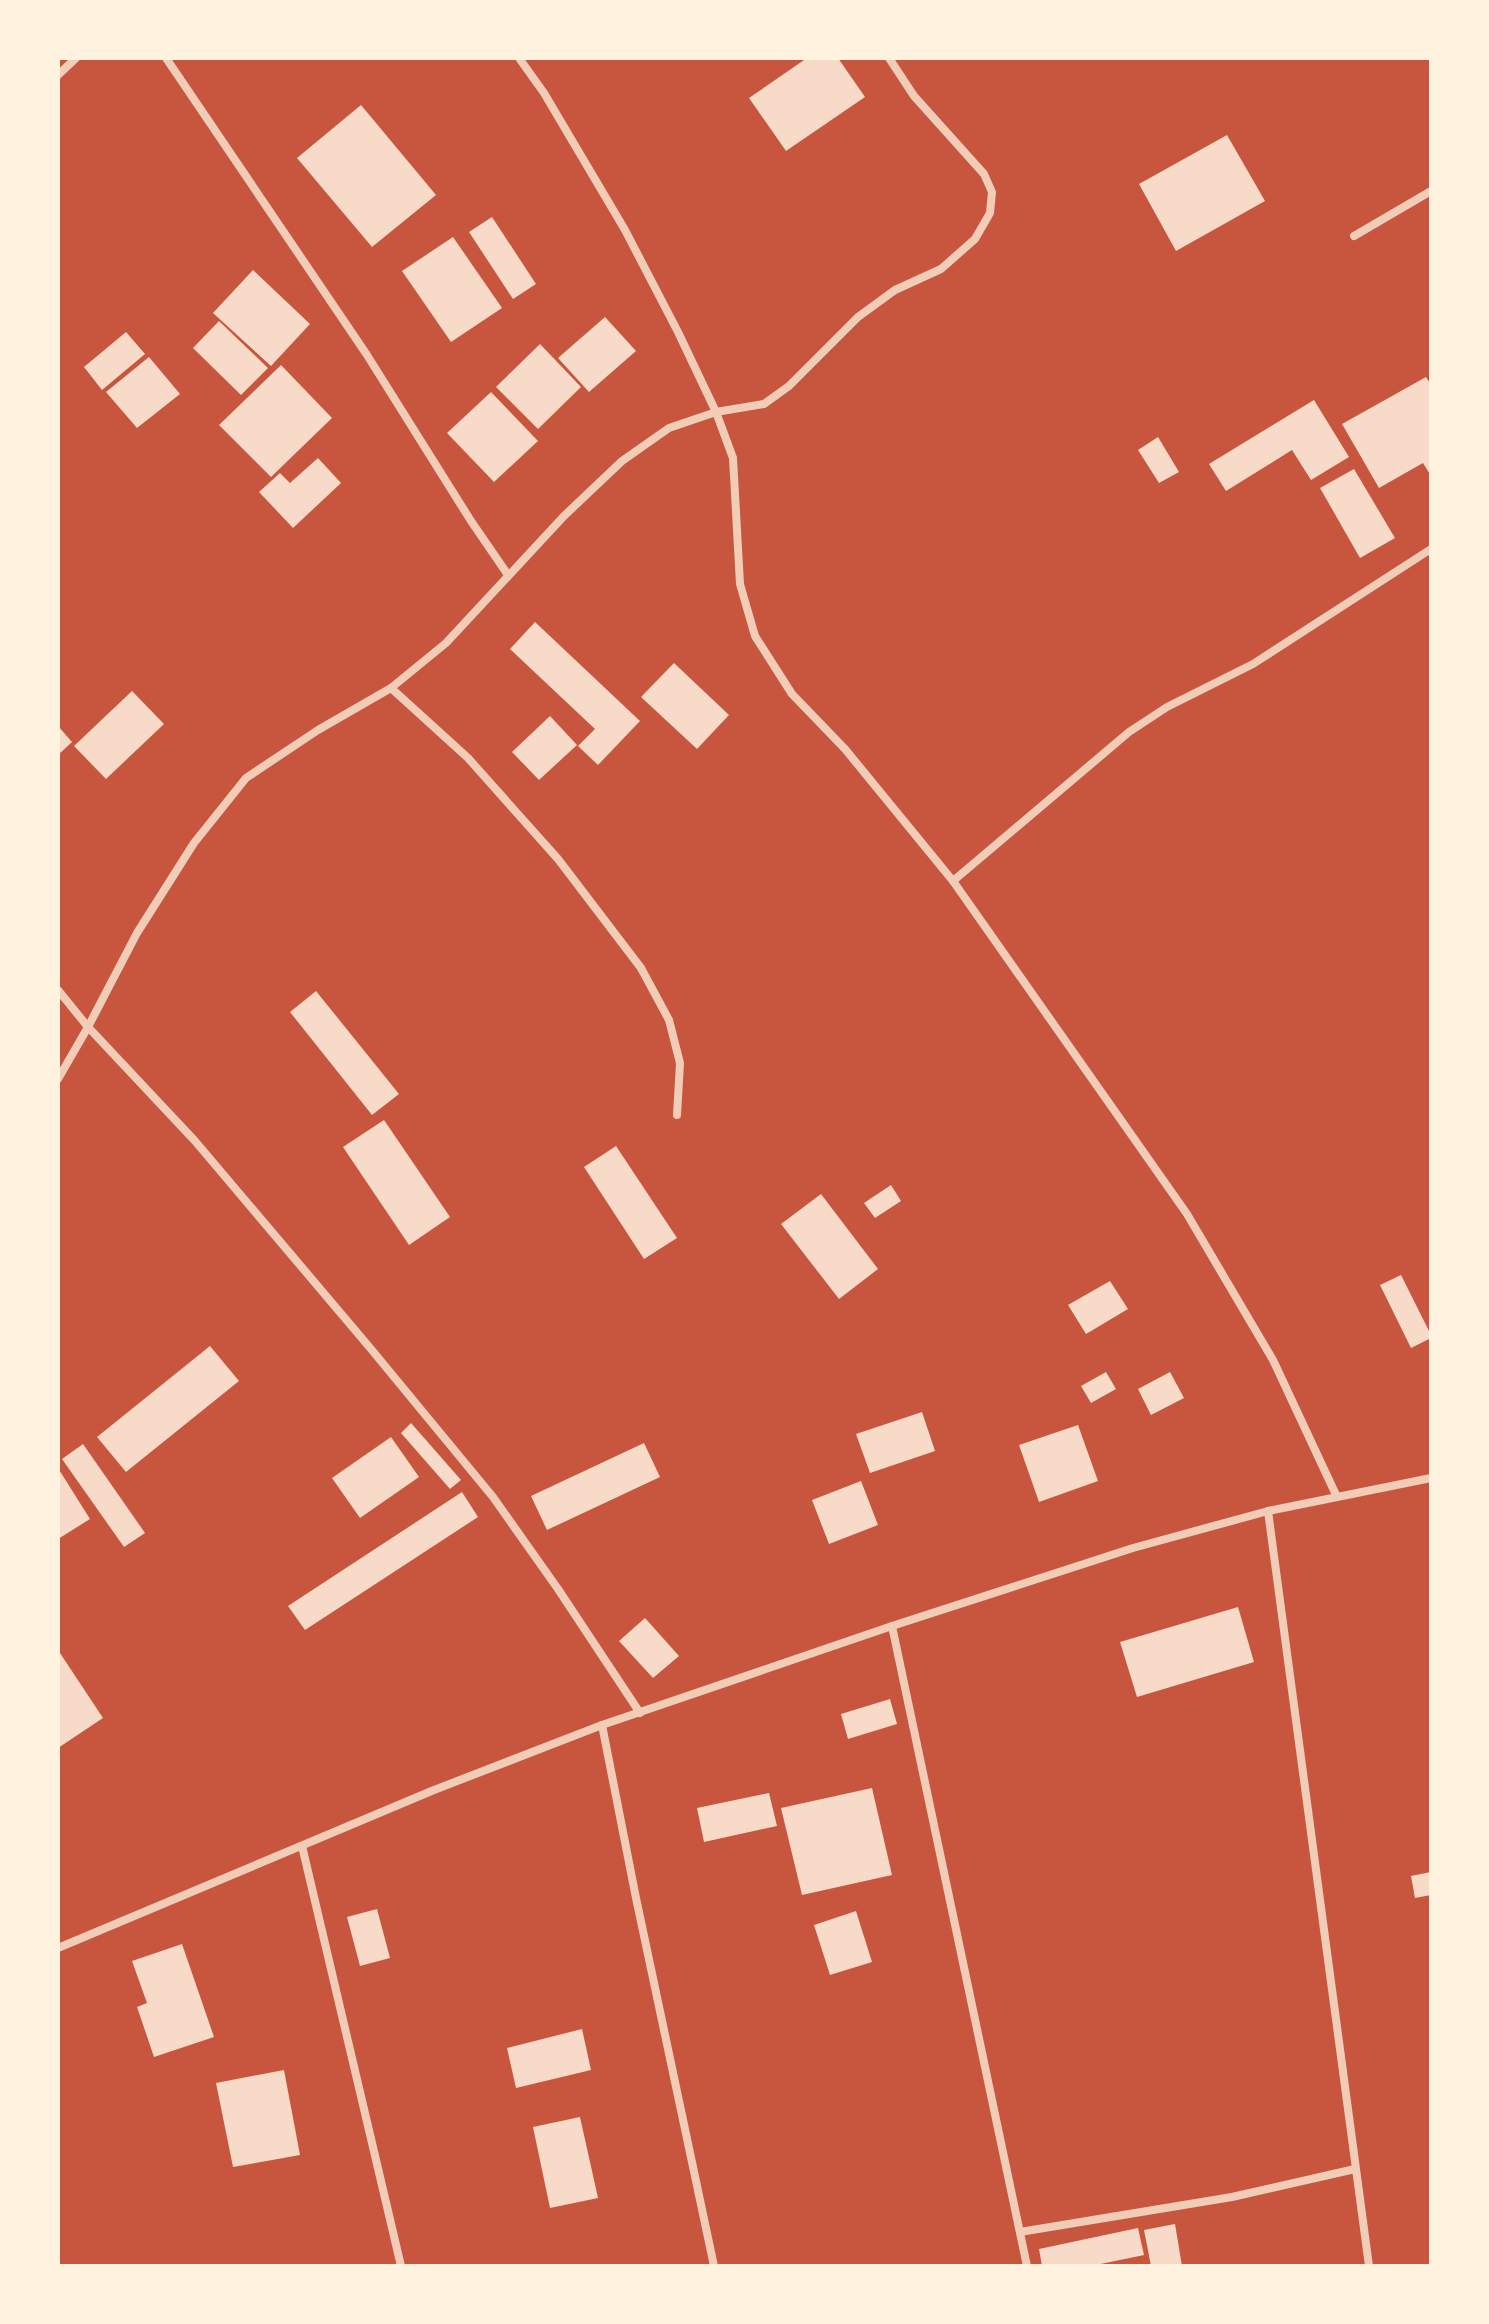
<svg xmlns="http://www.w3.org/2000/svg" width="1489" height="2324" viewBox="0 0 1489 2324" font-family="Commissioner,sans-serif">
<rect width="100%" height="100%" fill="#c8553d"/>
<g fill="#f7dbc8">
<path d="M807,58H838L865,97L786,151L749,98Z"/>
<path d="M361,105L436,195L372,247L297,158Z"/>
<path d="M1227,135L1265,201L1176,251L1139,184Z"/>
<path d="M492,217L536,284L513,299L469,232Z"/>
<path d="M453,237L502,308L451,342L402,271Z"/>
<path d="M253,270L310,324L271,366L213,313Z"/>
<path d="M605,317L636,351L589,392L558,358Z"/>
<path d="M219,321L268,368L241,395L193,348Z"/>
<path d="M126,332L145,354L102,390L84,367Z"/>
<path d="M540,344L581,387L538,429L496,387Z"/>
<path d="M149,357L180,394L137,428L106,392Z"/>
<path d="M281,365L332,418L271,477L219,425Z"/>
<path d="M1426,377L1431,385V476L1423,463L1379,488L1342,424Z"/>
<path d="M491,392L538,441L494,482L447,433Z"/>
<path d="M1314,400L1349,457L1311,480L1292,450L1226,491L1209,464Z"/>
<path d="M1158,437L1179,472L1159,483L1138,450Z"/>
<path d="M318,458L341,483L293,528L259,492L280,473L290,483Z"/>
<path d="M1354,469L1395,538L1360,558L1320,488Z"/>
<path d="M535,622L640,721L598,765L578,746L595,729L510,649Z"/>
<path d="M674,663L729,715L697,749L641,697Z"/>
<path d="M132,691L164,724L106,779L74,746Z"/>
<path d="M550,716L577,745L539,780L512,752Z"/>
<path d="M58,726L72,742L58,755Z"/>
<path d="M316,991L399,1094L372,1115L290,1012Z"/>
<path d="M384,1120L450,1217L409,1245L343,1147Z"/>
<path d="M616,1146L677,1238L644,1259L584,1167Z"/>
<path d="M891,1185L901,1201L875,1218L864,1203Z"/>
<path d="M821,1194L878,1269L839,1299L781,1224Z"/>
<path d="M1401,1275L1431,1335V1338L1411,1348L1380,1285Z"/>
<path d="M1110,1281L1128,1309L1086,1334L1068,1305Z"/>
<path d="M210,1346L239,1381L126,1472L97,1437Z"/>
<path d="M1106,1372L1116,1389L1091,1403L1081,1386Z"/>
<path d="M1170,1372L1184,1398L1151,1415L1138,1389Z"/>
<path d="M922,1412L935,1451L870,1473L856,1434Z"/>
<path d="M411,1423L461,1480L450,1489L401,1433Z"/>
<path d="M1078,1425L1098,1481L1039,1502L1019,1445Z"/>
<path d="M391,1437L419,1477L360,1518L332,1478Z"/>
<path d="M644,1443L660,1477L547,1530L531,1496Z"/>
<path d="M83,1444L145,1533L124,1547L62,1459Z"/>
<path d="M58,1468L90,1519L58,1539Z"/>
<path d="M861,1481L878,1525L829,1544L812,1500Z"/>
<path d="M462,1492L478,1517L305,1630L288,1606Z"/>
<path d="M1238,1607L1254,1662L1137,1697L1120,1642Z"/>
<path d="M645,1618L679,1656L653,1678L619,1641Z"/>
<path d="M58,1650L103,1718L58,1748Z"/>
<path d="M890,1699L897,1724L848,1739L841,1714Z"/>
<path d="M872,1788L892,1875L802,1895L781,1808Z"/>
<path d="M769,1793L777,1826L704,1842L697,1808Z"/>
<path d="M1431,1872V1895L1415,1898L1411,1876Z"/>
<path d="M377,1909L390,1958L360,1966L347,1917Z"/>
<path d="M856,1911L872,1962L830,1975L814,1925Z"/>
<path d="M182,1944L214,2037L154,2057L137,2007L147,2003L132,1961Z"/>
<path d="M582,2029L591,2070L516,2088L507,2048Z"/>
<path d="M284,2070L300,2155L233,2167L216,2083Z"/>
<path d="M580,2117L598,2198L550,2208L533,2127Z"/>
<path d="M1175,2224L1182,2266H1151L1144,2230Z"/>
<path d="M1138,2228L1144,2255L1091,2266H1042L1039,2249Z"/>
</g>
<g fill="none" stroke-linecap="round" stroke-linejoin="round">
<g stroke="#f1ccb7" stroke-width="8">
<path d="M166,58L367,355L471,521L508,575"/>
<path d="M519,58L544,93L625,230L678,332L716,412L733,458L740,584L755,636L792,694L845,749L953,881L1187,1214L1273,1360L1337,1497"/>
<path d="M58,75L76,58"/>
<path d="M1354,236L1431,191"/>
<path d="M391,688L468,758L558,859L641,968L669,1020L680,1063L677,1115"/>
<path d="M953,881L1129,732L1167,707L1253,664L1431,549"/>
<path d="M58,990L88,1027L195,1141L371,1349L493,1497L558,1589L640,1713"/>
<path d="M58,1079L88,1027L137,933L194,843L246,778L318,730L391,688L446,643L564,516L622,461L669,428L716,412L764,404L789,386L858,317L895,290L941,269L975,239L990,213L992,192L984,174L914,96L889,58"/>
<path d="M1268,1511L1369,2266"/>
<path d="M892,1626L1027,2266"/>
<path d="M602,1725L636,1898L714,2266"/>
<path d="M302,1846L401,2266"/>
<path d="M58,1948L434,1790L602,1725L892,1626L1133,1548L1268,1511L1431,1478"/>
<path d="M1020,2232L1232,2197L1355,2169"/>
</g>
</g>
<rect width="1489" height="2324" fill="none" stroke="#fff3e0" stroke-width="120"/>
</svg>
